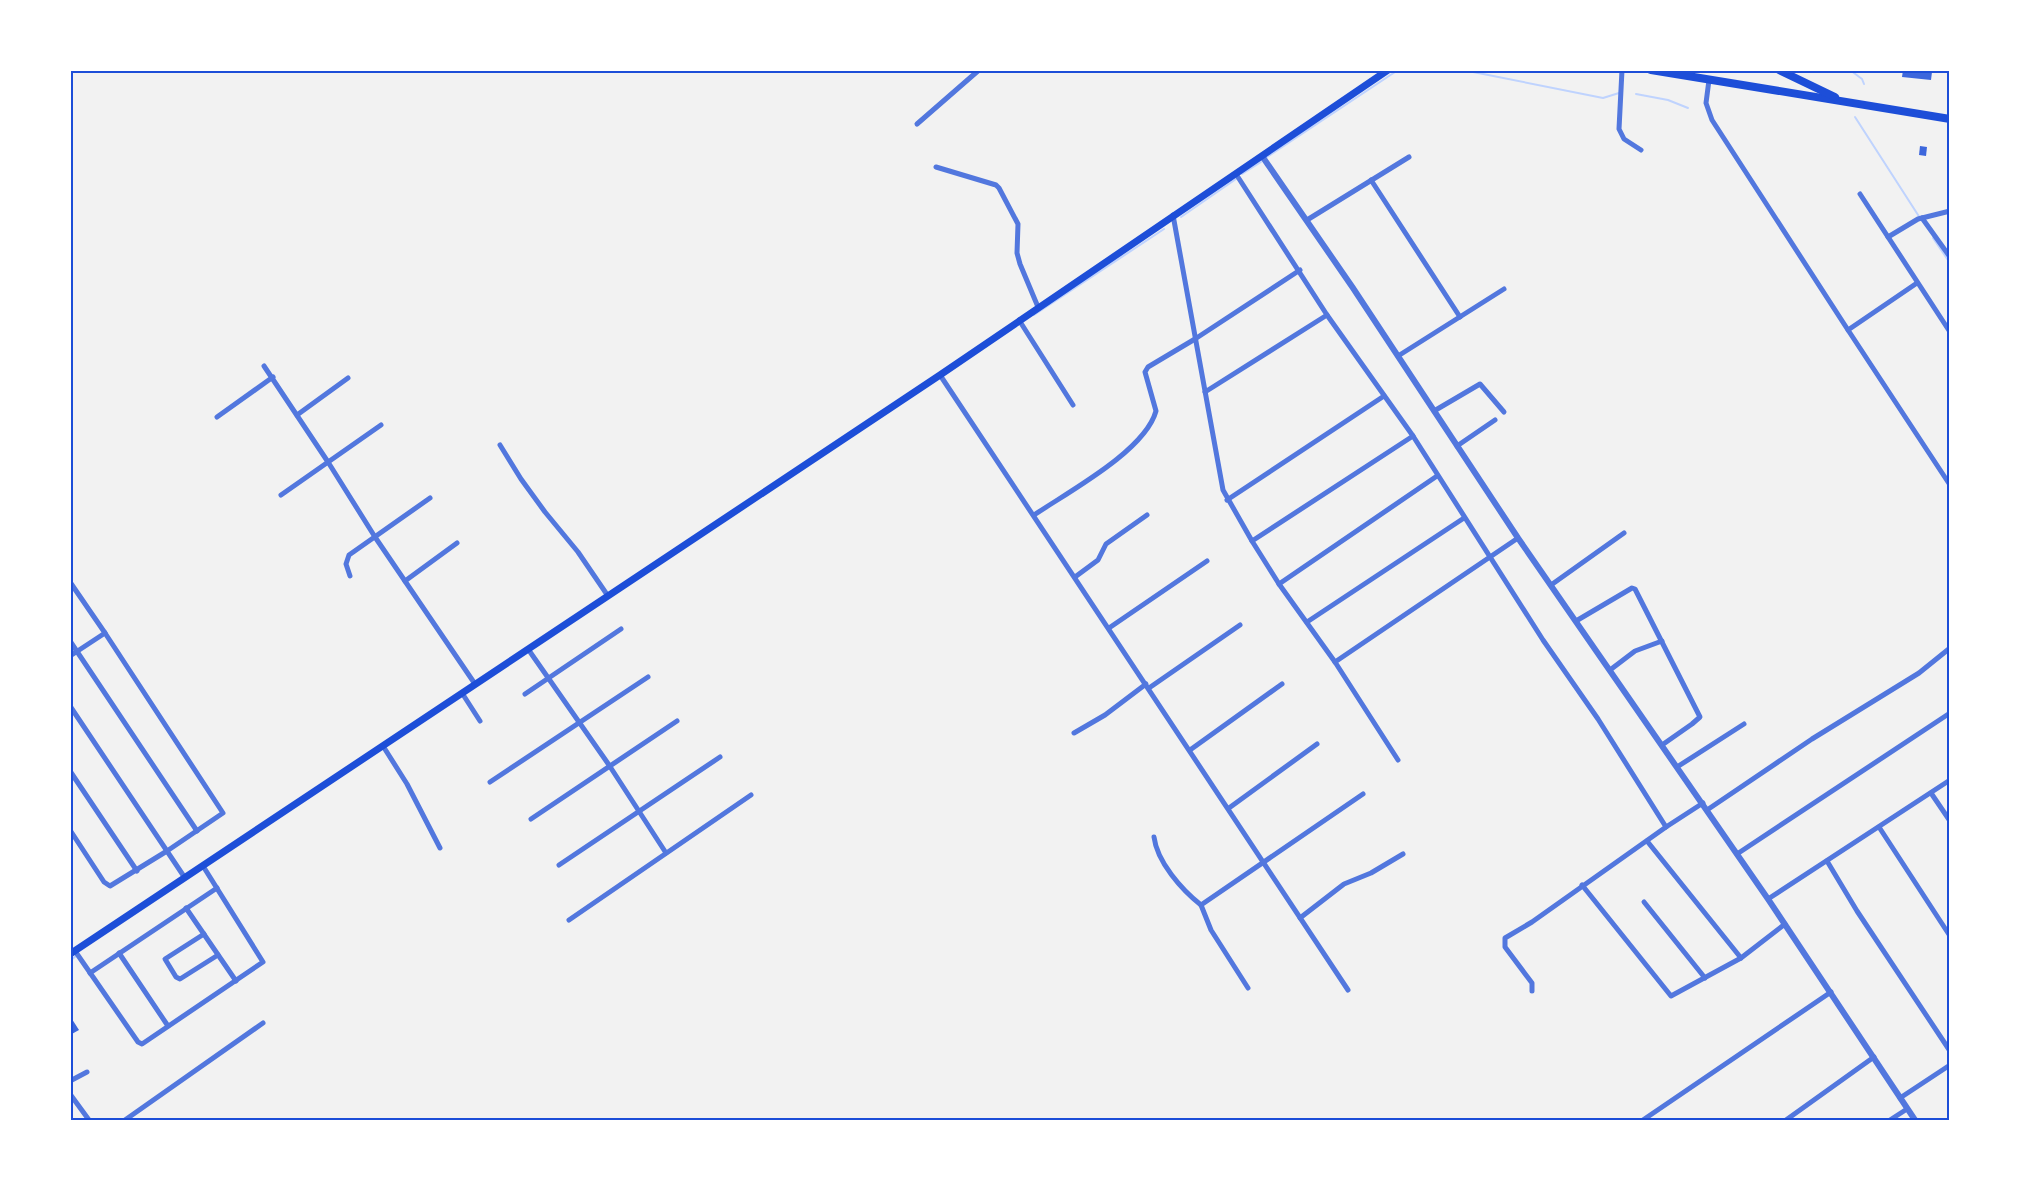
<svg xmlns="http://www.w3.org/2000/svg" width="2020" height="1191" viewBox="0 0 2020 1191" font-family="'Roboto Condensed',sans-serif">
<rect width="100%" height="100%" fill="#f2f2f2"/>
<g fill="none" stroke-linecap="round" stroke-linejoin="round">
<g stroke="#bfd3fe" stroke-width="2">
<path d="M1463,70L1603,98L1619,93"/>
<path d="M1850,70L1862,79L1864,84"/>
<path d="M1636,94L1668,100L1688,108"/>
<path d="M1855,117L1920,218"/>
<path d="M1267,157L1398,70"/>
<path d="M1242,174L1261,162"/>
<path d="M1181,217L1236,179"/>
<path d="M1933,238L1950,263"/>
<path d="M1034,315L1164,229"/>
<path d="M70,961L77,955"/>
</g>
</g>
<g fill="#3d67dc">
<path d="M1903,70L1932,72L1931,80L1902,77Z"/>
<path d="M1920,146L1927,147L1926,156L1919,155Z"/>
<path d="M70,1016L79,1030L70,1035Z"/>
</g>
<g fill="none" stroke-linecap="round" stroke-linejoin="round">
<g stroke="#5277de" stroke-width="5">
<path d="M1622,70L1619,129L1624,139L1641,150"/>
<path d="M1709,80L1706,103L1712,120L1848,330"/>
<path d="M917,124L979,70"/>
<path d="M936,167L996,185L999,188L1018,224L1017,253L1020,264L1038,307"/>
<path d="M1236,174L1327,315L1413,436L1543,640L1598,719L1666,827"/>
<path d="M1371,180L1460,317"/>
<path d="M1860,194L1950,332"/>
<path d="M1173,215L1223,490L1252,541L1279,584L1335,662L1398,760"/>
<path d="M1922,218L1950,257"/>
<path d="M1307,220L1409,157"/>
<path d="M1888,237L1918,219L1950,211"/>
<path d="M1917,283L1848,330L1950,485"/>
<path d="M1019,320L1073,405"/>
<path d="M1398,356L1504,289"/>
<path d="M264,366L328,462L375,537L475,684"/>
<path d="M940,375L1348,990"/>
<path d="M1205,392L1327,315"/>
<path d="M1434,411L1480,384L1504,412"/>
<path d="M297,415L348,378"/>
<path d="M217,417L273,377"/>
<path d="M500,445L521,479L545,512L578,552L608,596"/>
<path d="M1457,446L1495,420"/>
<path d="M281,495L381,425"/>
<path d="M1227,500L1384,396"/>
<path d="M1034,515C1068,492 1145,451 1156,411L1145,372L1148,367L1195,339L1300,270"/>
<path d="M1252,541L1413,436"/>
<path d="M350,576L346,564L349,555L430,498"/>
<path d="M1075,577L1098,560L1106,544L1147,515"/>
<path d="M405,581L457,543"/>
<path d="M70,582L105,633L70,656"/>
<path d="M1279,584L1437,476"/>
<path d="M1551,585L1624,533"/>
<path d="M1576,621L1632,588L1635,589L1700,717L1692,724L1662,745"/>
<path d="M1307,622L1464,518"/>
<path d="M1109,628L1207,561"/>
<path d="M70,641L197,831"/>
<path d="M528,649L609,765L666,853"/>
<path d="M1335,662L1518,538"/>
<path d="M1610,670L1635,651L1662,641"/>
<path d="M1149,688L1240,625"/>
<path d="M462,693L480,721"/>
<path d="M525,694L621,629"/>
<path d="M70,706L185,878"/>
<path d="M1074,733L1105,715L1146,684"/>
<path d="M383,746L407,784L440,848"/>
<path d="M1190,750L1282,684"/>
<path d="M1677,767L1744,724"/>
<path d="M70,771L137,871"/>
<path d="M490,782L648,677"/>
<path d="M1931,793L1950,821"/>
<path d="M1229,808L1317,744"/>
<path d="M1707,810L1812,739L1919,673L1950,648"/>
<path d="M531,819L677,721"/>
<path d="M1879,827L1950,936"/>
<path d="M70,830L104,882L110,886L167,851L223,813L105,633"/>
<path d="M1154,837C1157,862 1182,890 1201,905"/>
<path d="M1647,841L1741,958"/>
<path d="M1737,854L1950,713"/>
<path d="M1827,861L1857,911L1950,1051"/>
<path d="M559,865L720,757"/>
<path d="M1582,885L1671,996L1741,958L1785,924"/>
<path d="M1768,899L1950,780"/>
<path d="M1644,902L1705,978"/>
<path d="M186,908L236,981"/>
<path d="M1300,918L1344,884L1371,873L1403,854"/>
<path d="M569,920L751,795"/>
<path d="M204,934L165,959L176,977L180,979L218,955"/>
<path d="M75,951L138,1042L142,1044L145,1042L263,962L203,866"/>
<path d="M119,953L168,1026"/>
<path d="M90,973L217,888"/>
<path d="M1248,988L1211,930L1201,905L1363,794"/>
<path d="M1532,991V983L1505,947V938L1532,922L1666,827L1703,803"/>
<path d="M70,1081L87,1072"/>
<path d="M70,1094L89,1120"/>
<path d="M1900,1098L1950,1065"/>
<path d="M125,1120L263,1023"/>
<path d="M1643,1120L1831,992"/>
<path d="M1786,1120L1874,1057"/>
<path d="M1890,1120L1907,1109"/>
</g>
<path stroke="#5277de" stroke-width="6" d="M1262,156L1353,288L1518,538L1768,899L1915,1120"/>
<path stroke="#1d4ed8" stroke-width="7" d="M70,954L940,375L1388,70"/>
<g stroke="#1d4ed8" stroke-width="8">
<path d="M1651,70L1950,119"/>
<path d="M1779,70L1835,97"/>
</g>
</g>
<rect width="2020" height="1191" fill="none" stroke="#ffffff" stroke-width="144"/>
<rect x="72" y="72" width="1876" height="1047" fill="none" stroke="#1d4ed8" stroke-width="2"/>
</svg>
